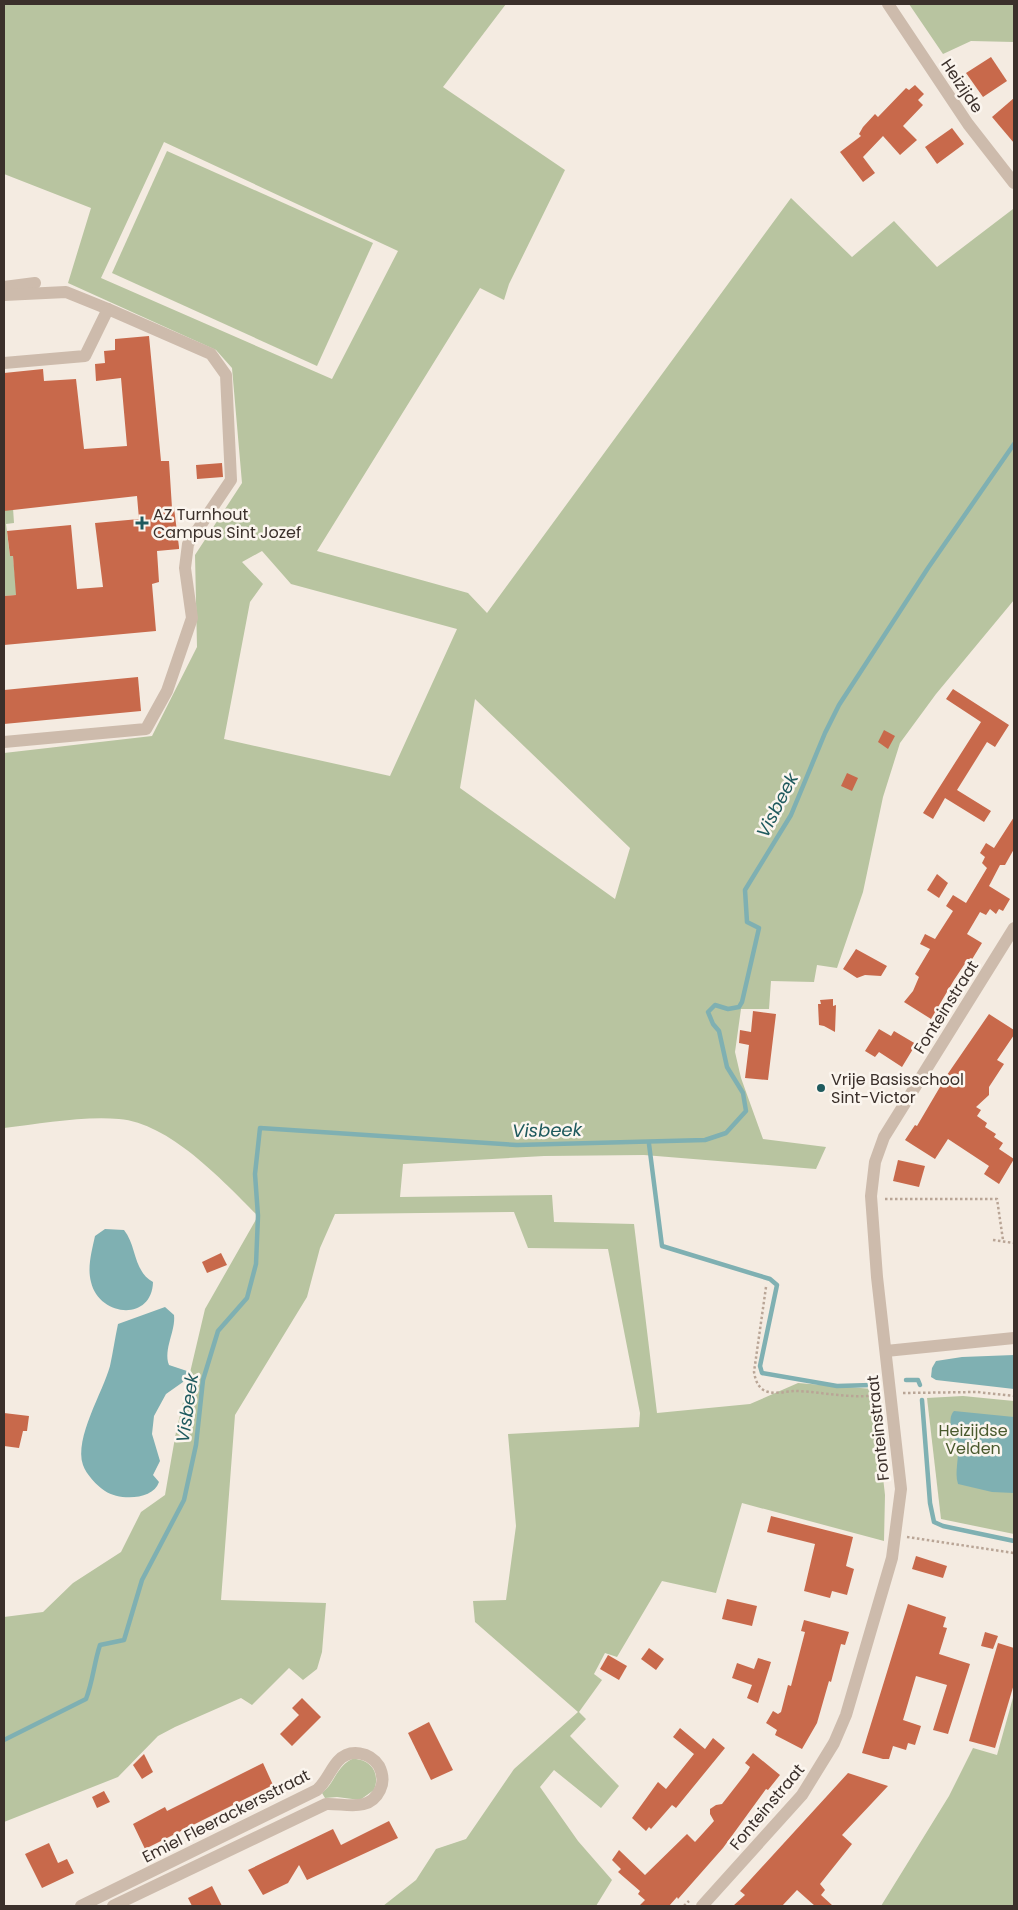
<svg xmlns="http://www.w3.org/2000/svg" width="1018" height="1910" viewBox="0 0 1018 1910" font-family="Poppins,sans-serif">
<rect width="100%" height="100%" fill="#f4ebe1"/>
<g fill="#b8c4a0" fill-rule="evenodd">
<path d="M4,4H506L443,87L565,170L509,284L504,300L480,288L317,551L468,593L487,613L791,198L852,257L894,221L937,267L1013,209L1014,211V600L936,694L900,743L883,797L863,892L837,968L817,965L814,982L771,981L769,1009H741L735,1052L741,1078L763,1139L826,1147L816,1169L644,1155L544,1156L403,1164L400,1197L552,1195L554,1222L634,1224L657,1413L750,1404L798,1383L873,1389L885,1495L884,1541L742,1503L716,1593L662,1581L617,1657L605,1653L594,1674L602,1680L579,1712L586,1719L570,1736L619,1786L601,1808L554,1770L540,1787L578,1841L612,1880L596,1906H383L416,1880L436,1849L466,1839L514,1769L578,1712L475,1622L473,1601L506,1600L516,1526L508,1434L639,1427L640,1413L608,1249L528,1248L514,1212L335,1214L320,1248L307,1297L235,1415L221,1600L326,1603L322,1652L317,1669L303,1680L289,1668L252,1705L241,1698L175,1727L158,1736L118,1777L4,1822V1617L43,1612L73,1583L121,1552L141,1512L165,1495L176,1432L205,1309L258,1216C224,1182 170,1123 119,1119C81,1116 41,1124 4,1128V753L152,736L197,647L195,555L242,483L232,368L216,350L68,283L91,208L4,174ZM164,142L398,251L332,379L101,278ZM262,551L291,584L457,629L390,776L224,739L250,602L263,584L242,562ZM475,699L630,848L615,899L460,788Z"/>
<path d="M909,4H1014V42L971,41L943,54Z"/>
<path d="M167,151L373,243L317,366L112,273Z"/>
<path d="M13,508L14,523L6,524L10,556H13L17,595L4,596V511Z"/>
<path d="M963,1396L1014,1401V1534L941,1519L927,1398Z"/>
<path d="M1014,1694V1906H881L949,1796L973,1748L997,1755Z"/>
<path d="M352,1759C370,1758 381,1773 374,1790L360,1800L337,1797L325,1798L322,1793C335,1783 336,1767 352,1759Z"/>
</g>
<g fill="#7fb0b2">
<path d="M105,1229L124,1230C137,1246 133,1271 153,1282C152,1322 99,1317 91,1282C87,1267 92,1250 95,1236Z"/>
<path d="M165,1307L174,1315C176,1331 163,1349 169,1365L187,1371L183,1382L166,1394L154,1416L152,1434L160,1461L153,1475L159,1482C153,1500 120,1501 105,1491C97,1486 86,1474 83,1465C74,1438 103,1392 110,1366C113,1352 115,1338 118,1324Z"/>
<path d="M1014,1355V1389L936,1380L931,1377L932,1368L936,1361L962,1357Z"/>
<path d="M954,1411L1014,1417V1493L992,1492L958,1484C954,1471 960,1458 957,1445C954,1436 946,1419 954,1411Z"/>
</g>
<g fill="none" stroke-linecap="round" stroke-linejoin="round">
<g stroke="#7fb0b2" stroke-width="4.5">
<path d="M649,1144L662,1246L770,1279L777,1285L760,1366L762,1373L837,1386L872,1385"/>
<path d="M906,1380H918L920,1385"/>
<path d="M922,1400L930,1503L934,1522L943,1526L1014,1541"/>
<path d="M4,1740L86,1699C93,1681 94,1663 100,1645L124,1640L142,1580L184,1500L196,1445L203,1380L218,1331L247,1298L256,1264L258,1216L255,1174L260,1128L517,1145L705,1140L726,1133L746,1111L743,1093L727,1067L719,1031L713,1024L708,1012L715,1005L728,1009L739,1007L742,1002L759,928L747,922L745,890L791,815L825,733L839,705L928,568L1014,444"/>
</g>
</g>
<g fill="#c8694b">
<path d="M991,57L1007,81L983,97L966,73Z"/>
<path d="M915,85L924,94L918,100L923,105L903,126L917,140L900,155L883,136L863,157L875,173L863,182L840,152L861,136L859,134L863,127L875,114L878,117L906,88L909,90Z"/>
<path d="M1014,98V143L992,117Z"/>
<path d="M952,128L964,144L937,164L925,147Z"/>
<path d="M149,336L161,461H169L172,508H174L179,547V549L157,551L159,582L152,584L156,631L4,645V596L16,595L13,556H10L7,531L71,525L77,589L103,587L95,523L139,519L137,496L4,511V373L43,369L44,381L76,379L84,449L127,446L121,378L96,381L95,364L105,363L104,351L115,350V339Z"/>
<path d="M222,463L223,477L197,479L196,465Z"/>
<path d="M138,677L141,711L4,724V690Z"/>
<path d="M953,689L1009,725L995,747L987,742L957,790L991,811L984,822L945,798L933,819L923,813L981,722L946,699Z"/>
<path d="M884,730L895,736L888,749L878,742Z"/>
<path d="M847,773L858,778L852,791L841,786Z"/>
<path d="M1014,817V849L1005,865H1000L989,886L1010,899L1003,911L999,909L996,914L990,909L986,915L980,912L967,934L982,943L971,961L968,959L954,980L931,1019L904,1002L913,991L919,977L915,974L930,949L920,944L925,934L935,939L953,911L946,906L953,895L966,903L987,868L982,863L985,857L980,853L986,843L994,848Z"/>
<path d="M937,874L948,883L939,898L927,890Z"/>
<path d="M856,949L887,966L881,976L865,975L857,978L843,969Z"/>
<path d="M833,999V1006L836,1005L835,1032L824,1026L819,1025L818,1004H821L820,1000Z"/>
<path d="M753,1011L776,1014L768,1080L745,1078L749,1045L739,1043L740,1030L751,1032Z"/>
<path d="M989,1014L1014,1030V1035L997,1060L1004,1064L989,1087V1095L976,1107L981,1110L977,1116L987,1123L985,1127L996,1134L994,1137L1003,1143L999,1149L1014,1159L999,1184L984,1174L989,1166L948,1139L935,1159L905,1140L915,1125L917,1126L947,1075Z"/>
<path d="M879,1029L891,1036L894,1031L916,1044L902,1067L879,1052L875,1057L865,1051Z"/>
<path d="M898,1160L925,1166L919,1187L893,1181Z"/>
<path d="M221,1253L227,1265L207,1273L202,1262Z"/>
<path d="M4,1413L29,1416L27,1431H23L19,1448L4,1446Z"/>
<path d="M771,1516L853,1537L846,1566L854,1569L847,1595L832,1591L830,1598L804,1591L815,1544L767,1532Z"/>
<path d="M916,1556L947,1566L943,1578L912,1569Z"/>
<path d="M727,1599L757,1606L752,1626L722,1619Z"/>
<path d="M908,1604L946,1617L943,1627L947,1628L939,1654L970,1664L948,1734L933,1730L947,1685L916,1676L903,1720L921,1726L915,1745L908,1743L906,1750L893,1746L889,1759H883L862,1753Z"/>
<path d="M804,1620L849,1632L845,1645L841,1644L831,1682L829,1681L817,1723L802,1749L775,1735L777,1730L766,1723L773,1711L778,1714L781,1712L788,1685L791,1686L805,1632L801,1631Z"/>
<path d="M985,1632L998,1636L993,1649L981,1646Z"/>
<path d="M998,1643L1014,1648V1684L995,1748L969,1741Z"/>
<path d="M649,1648L664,1659L656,1670L641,1659Z"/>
<path d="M608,1655L627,1666L619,1680L600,1669Z"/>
<path d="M758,1658L771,1662L758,1703L747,1698L752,1685L732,1678L737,1663L754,1669Z"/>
<path d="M302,1698L321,1717L292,1746L280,1734L299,1715L292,1708Z"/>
<path d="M429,1722L453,1770L431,1780L408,1733Z"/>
<path d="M680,1728L705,1749L713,1738L725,1748L676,1808L672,1805L651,1829L649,1827L646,1831L632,1818L658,1782L666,1789L694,1754L673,1737Z"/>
<path d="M753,1753L780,1775L768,1790L766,1789L723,1848L678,1899L677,1897L669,1906H639L645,1900L638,1894L640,1891L618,1872L621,1869L612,1860L619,1850L645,1875L687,1834L695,1842L714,1821L710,1814V1809L716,1805L722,1804L747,1772L750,1767L745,1763Z"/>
<path d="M144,1754L153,1772L142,1779L133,1765Z"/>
<path d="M263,1763L273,1785L145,1849L133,1824L165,1807L167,1811Z"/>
<path d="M848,1773L888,1786L842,1835L852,1844L820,1884L825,1890L821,1895L833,1906H815L797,1890L782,1906H733L745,1895L740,1891Z"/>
<path d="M104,1791L110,1802L97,1808L92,1797Z"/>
<path d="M389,1821L398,1838L307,1880L299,1865L288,1883L263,1895L248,1870L333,1829L341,1845Z"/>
<path d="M49,1843L58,1863L67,1859L74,1873L42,1888L25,1854Z"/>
<path d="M212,1886L222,1906H192L188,1898Z"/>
</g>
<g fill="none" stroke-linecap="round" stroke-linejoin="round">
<g stroke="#b9a596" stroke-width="2.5" stroke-dasharray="2.5 2.5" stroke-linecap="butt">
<path d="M885,1199H997L1003,1240"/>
<path d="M993,1240L1014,1243"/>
<path d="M766,1287L754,1372C755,1378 757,1385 762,1389C771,1396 786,1391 796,1391C824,1392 850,1399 877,1395"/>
<path d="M903,1393L977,1392L1014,1396"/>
<path d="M907,1537L1014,1553"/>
<path d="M684,1906L689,1901"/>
</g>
<g stroke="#cdbbac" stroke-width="12">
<path d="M888,4L968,124L1014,183"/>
<path d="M4,287L35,283"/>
<path d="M4,295L66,292L108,309"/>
<path d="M4,363L85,356L108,309L211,354L226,375L231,480L188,544L185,568L192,618L167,691L146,729L4,742"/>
<path d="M886,1351L1014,1338"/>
<path d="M81,1906L317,1790C326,1782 330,1770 338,1761C350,1748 370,1752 379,1766C383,1774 384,1782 380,1790C369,1813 345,1803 326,1804L113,1906"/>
<path d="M702,1906L802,1795L834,1743L846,1715L892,1558L901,1489L877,1277L871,1196L875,1162L884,1137L1014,928"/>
</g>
</g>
<g fill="#1f5a5e" stroke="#fbf5ee" stroke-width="2">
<path d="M139.5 515.5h5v5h5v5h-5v5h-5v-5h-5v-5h5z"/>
<circle cx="821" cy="1088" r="5"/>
</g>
<g text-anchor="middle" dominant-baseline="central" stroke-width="5" stroke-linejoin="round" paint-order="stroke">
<g font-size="16" fill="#3b302b" stroke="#fbf5ee">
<text transform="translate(962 86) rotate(56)">Heizijde</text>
<text transform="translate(946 1007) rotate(-58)">Fonteinstraat</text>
<text transform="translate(878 1428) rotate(-96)">Fonteinstraat</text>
<text transform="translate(767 1807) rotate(-50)">Fonteinstraat</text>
<text transform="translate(226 1816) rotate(-27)">Emiel Fleerackersstraat</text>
</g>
<g font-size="16" fill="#3b302b" stroke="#fbf5ee" text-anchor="start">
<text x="153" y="514">AZ Turnhout<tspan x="153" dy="18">Campus Sint Jozef</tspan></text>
<text x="831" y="1079">Vrije Basisschool<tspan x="831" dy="18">Sint-Victor</tspan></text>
</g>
<g font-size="16" fill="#4a5a2e" stroke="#fbf5ee">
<text x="973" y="1430">Heizijdse<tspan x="973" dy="18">Velden</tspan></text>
</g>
<g font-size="18" font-style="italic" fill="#1f5a5e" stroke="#fbf5ee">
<text transform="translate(777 805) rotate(-63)">Visbeek</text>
<text transform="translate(547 1130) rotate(-1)">Visbeek</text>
<text transform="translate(187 1408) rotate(-82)">Visbeek</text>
</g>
</g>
<rect width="1018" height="1910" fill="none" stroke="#3b302b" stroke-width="10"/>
</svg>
